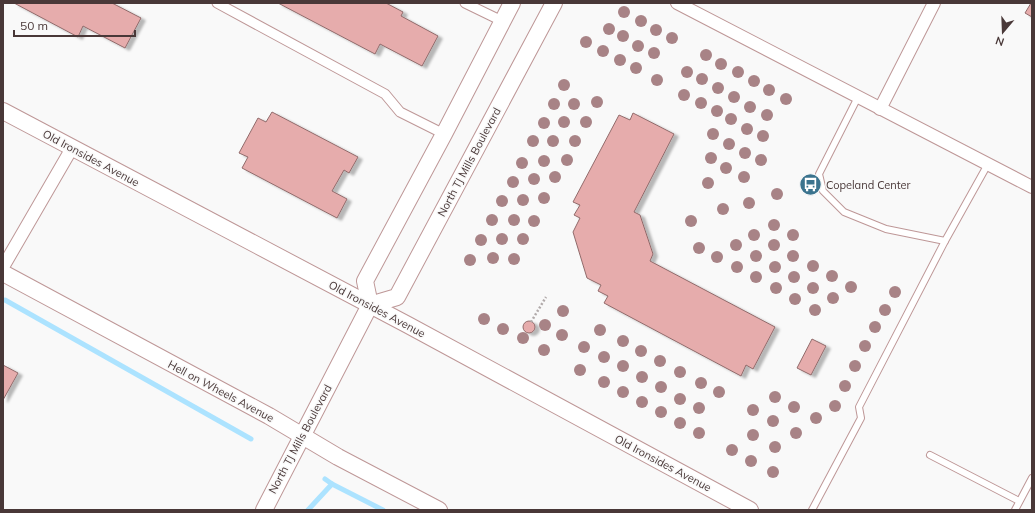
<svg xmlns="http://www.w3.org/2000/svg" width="1035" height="513" viewBox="0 0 1035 513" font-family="Mulish,sans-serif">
<defs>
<filter id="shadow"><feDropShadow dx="4.5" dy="2.5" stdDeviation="1" flood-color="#0004"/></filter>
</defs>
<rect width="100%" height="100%" fill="#f9f9f9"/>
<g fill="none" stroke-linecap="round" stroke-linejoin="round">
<g stroke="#ace3ff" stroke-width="5">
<path d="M5,300L251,439"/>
<path d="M325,479L332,484L383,510"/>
<path d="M308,510L332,484"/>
</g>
</g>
<g fill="#e6acac" stroke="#916b6b" filter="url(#shadow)">
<path d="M14,3H112L141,18L125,48L83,26L78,37Z"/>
<path d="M278,3H386L403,12L401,16L438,36L422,66L380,44L375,54Z"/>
<path d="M1031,3H1032V17L1025,13Z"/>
<path d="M272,112L358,157L349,173L344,170L332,191L347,199L337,218L242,168L248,157L239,153L258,118L266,122Z"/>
<path d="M633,113L674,134L634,212L640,215L653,254L650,261L775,327L753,369L746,365L741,376L604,303L608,296L598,291L601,285L587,278L573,232L580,218L574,215L580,205L573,202L619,115L630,120Z"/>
<circle cx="529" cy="327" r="6"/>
<path d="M812,339L826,346L811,375L797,368Z"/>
<path d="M3,365L18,373L3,400Z"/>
</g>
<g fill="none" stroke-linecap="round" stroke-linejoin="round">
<defs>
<g id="service">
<path d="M858,97L819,174L823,191L844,212L886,229L945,241"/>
<path d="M930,455L1019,501"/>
<path d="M812,510L861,418L859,407L945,241L988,164"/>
<path d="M1015,510L1032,478"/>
</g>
<g id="pedestrian">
<path d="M217,3L385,94L400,112L444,134"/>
<path d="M465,3L502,21"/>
</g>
<g id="minor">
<path d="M677,3L1032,187"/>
<path d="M880,109L934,3"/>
<path d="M3,267L72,148"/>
</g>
<g id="tertiary">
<path d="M3,111L408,325L750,510"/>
<path d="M3,273L269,416L338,457L439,510"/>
<path d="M370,305L397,297L554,3"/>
<path d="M264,510L370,305L365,281L444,134L512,3"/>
</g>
</defs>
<use href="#service" stroke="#be9797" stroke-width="8"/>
<use href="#pedestrian" stroke="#be9797" stroke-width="11"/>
<use href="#minor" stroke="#be9797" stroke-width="14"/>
<use href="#tertiary" stroke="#be9797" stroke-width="18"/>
<path stroke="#b1aaaa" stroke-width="2.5" stroke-dasharray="2 2" stroke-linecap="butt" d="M531,322L546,297"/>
<use href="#service" stroke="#fff" stroke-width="6"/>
<use href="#pedestrian" stroke="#fff" stroke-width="9"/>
<use href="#minor" stroke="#fff" stroke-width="12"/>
<use href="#tertiary" stroke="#fff" stroke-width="16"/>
</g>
<g fill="#a88386">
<circle cx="624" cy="12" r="6"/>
<circle cx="641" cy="21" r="6"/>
<circle cx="609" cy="29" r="6"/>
<circle cx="656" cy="30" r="6"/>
<circle cx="623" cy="36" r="6"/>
<circle cx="672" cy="38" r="6"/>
<circle cx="586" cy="42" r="6"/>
<circle cx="638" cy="46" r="6"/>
<circle cx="603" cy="51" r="6"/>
<circle cx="654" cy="53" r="6"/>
<circle cx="706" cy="55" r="6"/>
<circle cx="620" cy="60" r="6"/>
<circle cx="721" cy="64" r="6"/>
<circle cx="636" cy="68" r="6"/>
<circle cx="687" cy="72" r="6"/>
<circle cx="738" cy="72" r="6"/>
<circle cx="702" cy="79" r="6"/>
<circle cx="657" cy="80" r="6"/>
<circle cx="754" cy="81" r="6"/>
<circle cx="564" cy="85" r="6"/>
<circle cx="718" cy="88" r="6"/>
<circle cx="769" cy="90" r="6"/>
<circle cx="684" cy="95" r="6"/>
<circle cx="734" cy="97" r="6"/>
<circle cx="786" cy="99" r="6"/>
<circle cx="597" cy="102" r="6"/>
<circle cx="701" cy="103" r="6"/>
<circle cx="554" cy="104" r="6"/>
<circle cx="574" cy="104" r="6"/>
<circle cx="750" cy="107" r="6"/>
<circle cx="717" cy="111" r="6"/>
<circle cx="767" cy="115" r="6"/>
<circle cx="731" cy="119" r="6"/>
<circle cx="564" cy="122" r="6"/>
<circle cx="586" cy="122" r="6"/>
<circle cx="544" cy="123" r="6"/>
<circle cx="747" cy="129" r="6"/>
<circle cx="713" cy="134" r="6"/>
<circle cx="763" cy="136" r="6"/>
<circle cx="533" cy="141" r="6"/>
<circle cx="553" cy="141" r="6"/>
<circle cx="575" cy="141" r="6"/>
<circle cx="729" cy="144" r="6"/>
<circle cx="745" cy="153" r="6"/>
<circle cx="711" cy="158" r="6"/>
<circle cx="567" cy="160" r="6"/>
<circle cx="761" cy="160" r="6"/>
<circle cx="544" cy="161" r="6"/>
<circle cx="522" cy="163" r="6"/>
<circle cx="726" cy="168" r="6"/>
<circle cx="555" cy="177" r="6"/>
<circle cx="744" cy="177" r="6"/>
<circle cx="534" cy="179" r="6"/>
<circle cx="513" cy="182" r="6"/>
<circle cx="708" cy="183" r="6"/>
<circle cx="777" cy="194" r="6"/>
<circle cx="544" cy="198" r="6"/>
<circle cx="523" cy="200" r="6"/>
<circle cx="502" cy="201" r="6"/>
<circle cx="749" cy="203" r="6"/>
<circle cx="723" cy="209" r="6"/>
<circle cx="492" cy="220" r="6"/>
<circle cx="514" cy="220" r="6"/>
<circle cx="534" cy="221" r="6"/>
<circle cx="691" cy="221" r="6"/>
<circle cx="774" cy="225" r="6"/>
<circle cx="754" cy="235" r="6"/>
<circle cx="793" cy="235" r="6"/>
<circle cx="502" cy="239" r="6"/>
<circle cx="523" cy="239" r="6"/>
<circle cx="481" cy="240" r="6"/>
<circle cx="736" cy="245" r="6"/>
<circle cx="774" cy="245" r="6"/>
<circle cx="699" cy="248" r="6"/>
<circle cx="756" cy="256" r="6"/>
<circle cx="793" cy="256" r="6"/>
<circle cx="717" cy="257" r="6"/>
<circle cx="493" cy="258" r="6"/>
<circle cx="514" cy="259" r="6"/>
<circle cx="470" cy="260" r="6"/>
<circle cx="813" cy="266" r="6"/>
<circle cx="737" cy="267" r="6"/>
<circle cx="775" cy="267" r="6"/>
<circle cx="832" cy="276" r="6"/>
<circle cx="756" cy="277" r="6"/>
<circle cx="794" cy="277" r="6"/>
<circle cx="851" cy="287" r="6"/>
<circle cx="776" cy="288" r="6"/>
<circle cx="813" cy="288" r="6"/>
<circle cx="895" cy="292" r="6"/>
<circle cx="833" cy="298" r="6"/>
<circle cx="795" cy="299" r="6"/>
<circle cx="815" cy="310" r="6"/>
<circle cx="885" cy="310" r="6"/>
<circle cx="563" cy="311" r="6"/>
<circle cx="484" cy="319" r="6"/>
<circle cx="545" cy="325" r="6"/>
<circle cx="875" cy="327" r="6"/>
<circle cx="503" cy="329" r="6"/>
<circle cx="600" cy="330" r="6"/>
<circle cx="562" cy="335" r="6"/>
<circle cx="523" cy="338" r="6"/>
<circle cx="623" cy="341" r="6"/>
<circle cx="865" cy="346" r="6"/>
<circle cx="584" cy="347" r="6"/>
<circle cx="544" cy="350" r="6"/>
<circle cx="641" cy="351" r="6"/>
<circle cx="604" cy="357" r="6"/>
<circle cx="660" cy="361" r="6"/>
<circle cx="623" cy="366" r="6"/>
<circle cx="855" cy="366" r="6"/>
<circle cx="580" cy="370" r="6"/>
<circle cx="680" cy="372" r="6"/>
<circle cx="642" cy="377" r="6"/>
<circle cx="604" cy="382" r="6"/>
<circle cx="701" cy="383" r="6"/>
<circle cx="845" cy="386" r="6"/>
<circle cx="661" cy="387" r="6"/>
<circle cx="623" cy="392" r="6"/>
<circle cx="719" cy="392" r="6"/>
<circle cx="775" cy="397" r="6"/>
<circle cx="680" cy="399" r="6"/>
<circle cx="642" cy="402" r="6"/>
<circle cx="835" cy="406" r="6"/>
<circle cx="794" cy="407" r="6"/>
<circle cx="699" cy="408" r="6"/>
<circle cx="753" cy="410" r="6"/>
<circle cx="661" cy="412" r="6"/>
<circle cx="816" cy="418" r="6"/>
<circle cx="773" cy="421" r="6"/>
<circle cx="680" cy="423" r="6"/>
<circle cx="699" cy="433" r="6"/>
<circle cx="796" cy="433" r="6"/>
<circle cx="753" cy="435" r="6"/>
<circle cx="775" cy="447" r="6"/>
<circle cx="732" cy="450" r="6"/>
<circle cx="751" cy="461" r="6"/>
<circle cx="773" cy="472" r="6"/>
</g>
<defs>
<symbol id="bus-disc" viewBox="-11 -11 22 22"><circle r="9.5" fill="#3b738e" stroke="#f9f9f9"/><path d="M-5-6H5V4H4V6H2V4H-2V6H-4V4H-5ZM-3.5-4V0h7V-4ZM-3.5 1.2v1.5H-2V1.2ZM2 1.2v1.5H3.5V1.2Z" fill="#fff"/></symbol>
</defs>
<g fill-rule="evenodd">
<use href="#bus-disc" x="798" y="172" width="25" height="25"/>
</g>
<g text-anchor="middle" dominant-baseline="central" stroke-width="3" stroke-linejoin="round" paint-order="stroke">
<g font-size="11" fill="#493838" stroke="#f9f9f9">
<text transform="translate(91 158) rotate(28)">Old Ironsides Avenue</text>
<text transform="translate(469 162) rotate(-62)">North TJ Mills Boulevard</text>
<text transform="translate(377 309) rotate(28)">Old Ironsides Avenue</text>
<text transform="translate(221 391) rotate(28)">Hell on Wheels Avenue</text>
<text transform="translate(300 439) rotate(-62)">North TJ Mills Boulevard</text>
<text transform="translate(663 463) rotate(28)">Old Ironsides Avenue</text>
</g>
<g font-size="11" fill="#493838" stroke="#f9f9f9" text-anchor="start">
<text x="826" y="185">Copeland Center</text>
</g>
</g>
<rect width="1035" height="513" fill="none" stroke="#493838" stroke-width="8"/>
<g transform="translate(1003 32) rotate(199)" stroke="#f9f9f9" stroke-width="3" paint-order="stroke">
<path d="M0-3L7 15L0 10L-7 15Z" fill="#493838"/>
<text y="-6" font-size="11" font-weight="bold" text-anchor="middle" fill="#493838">N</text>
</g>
<path d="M14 30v6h121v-6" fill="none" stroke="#493838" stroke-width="2"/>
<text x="20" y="30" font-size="12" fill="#493838" stroke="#f9f9f9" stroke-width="3" paint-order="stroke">50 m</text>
</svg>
